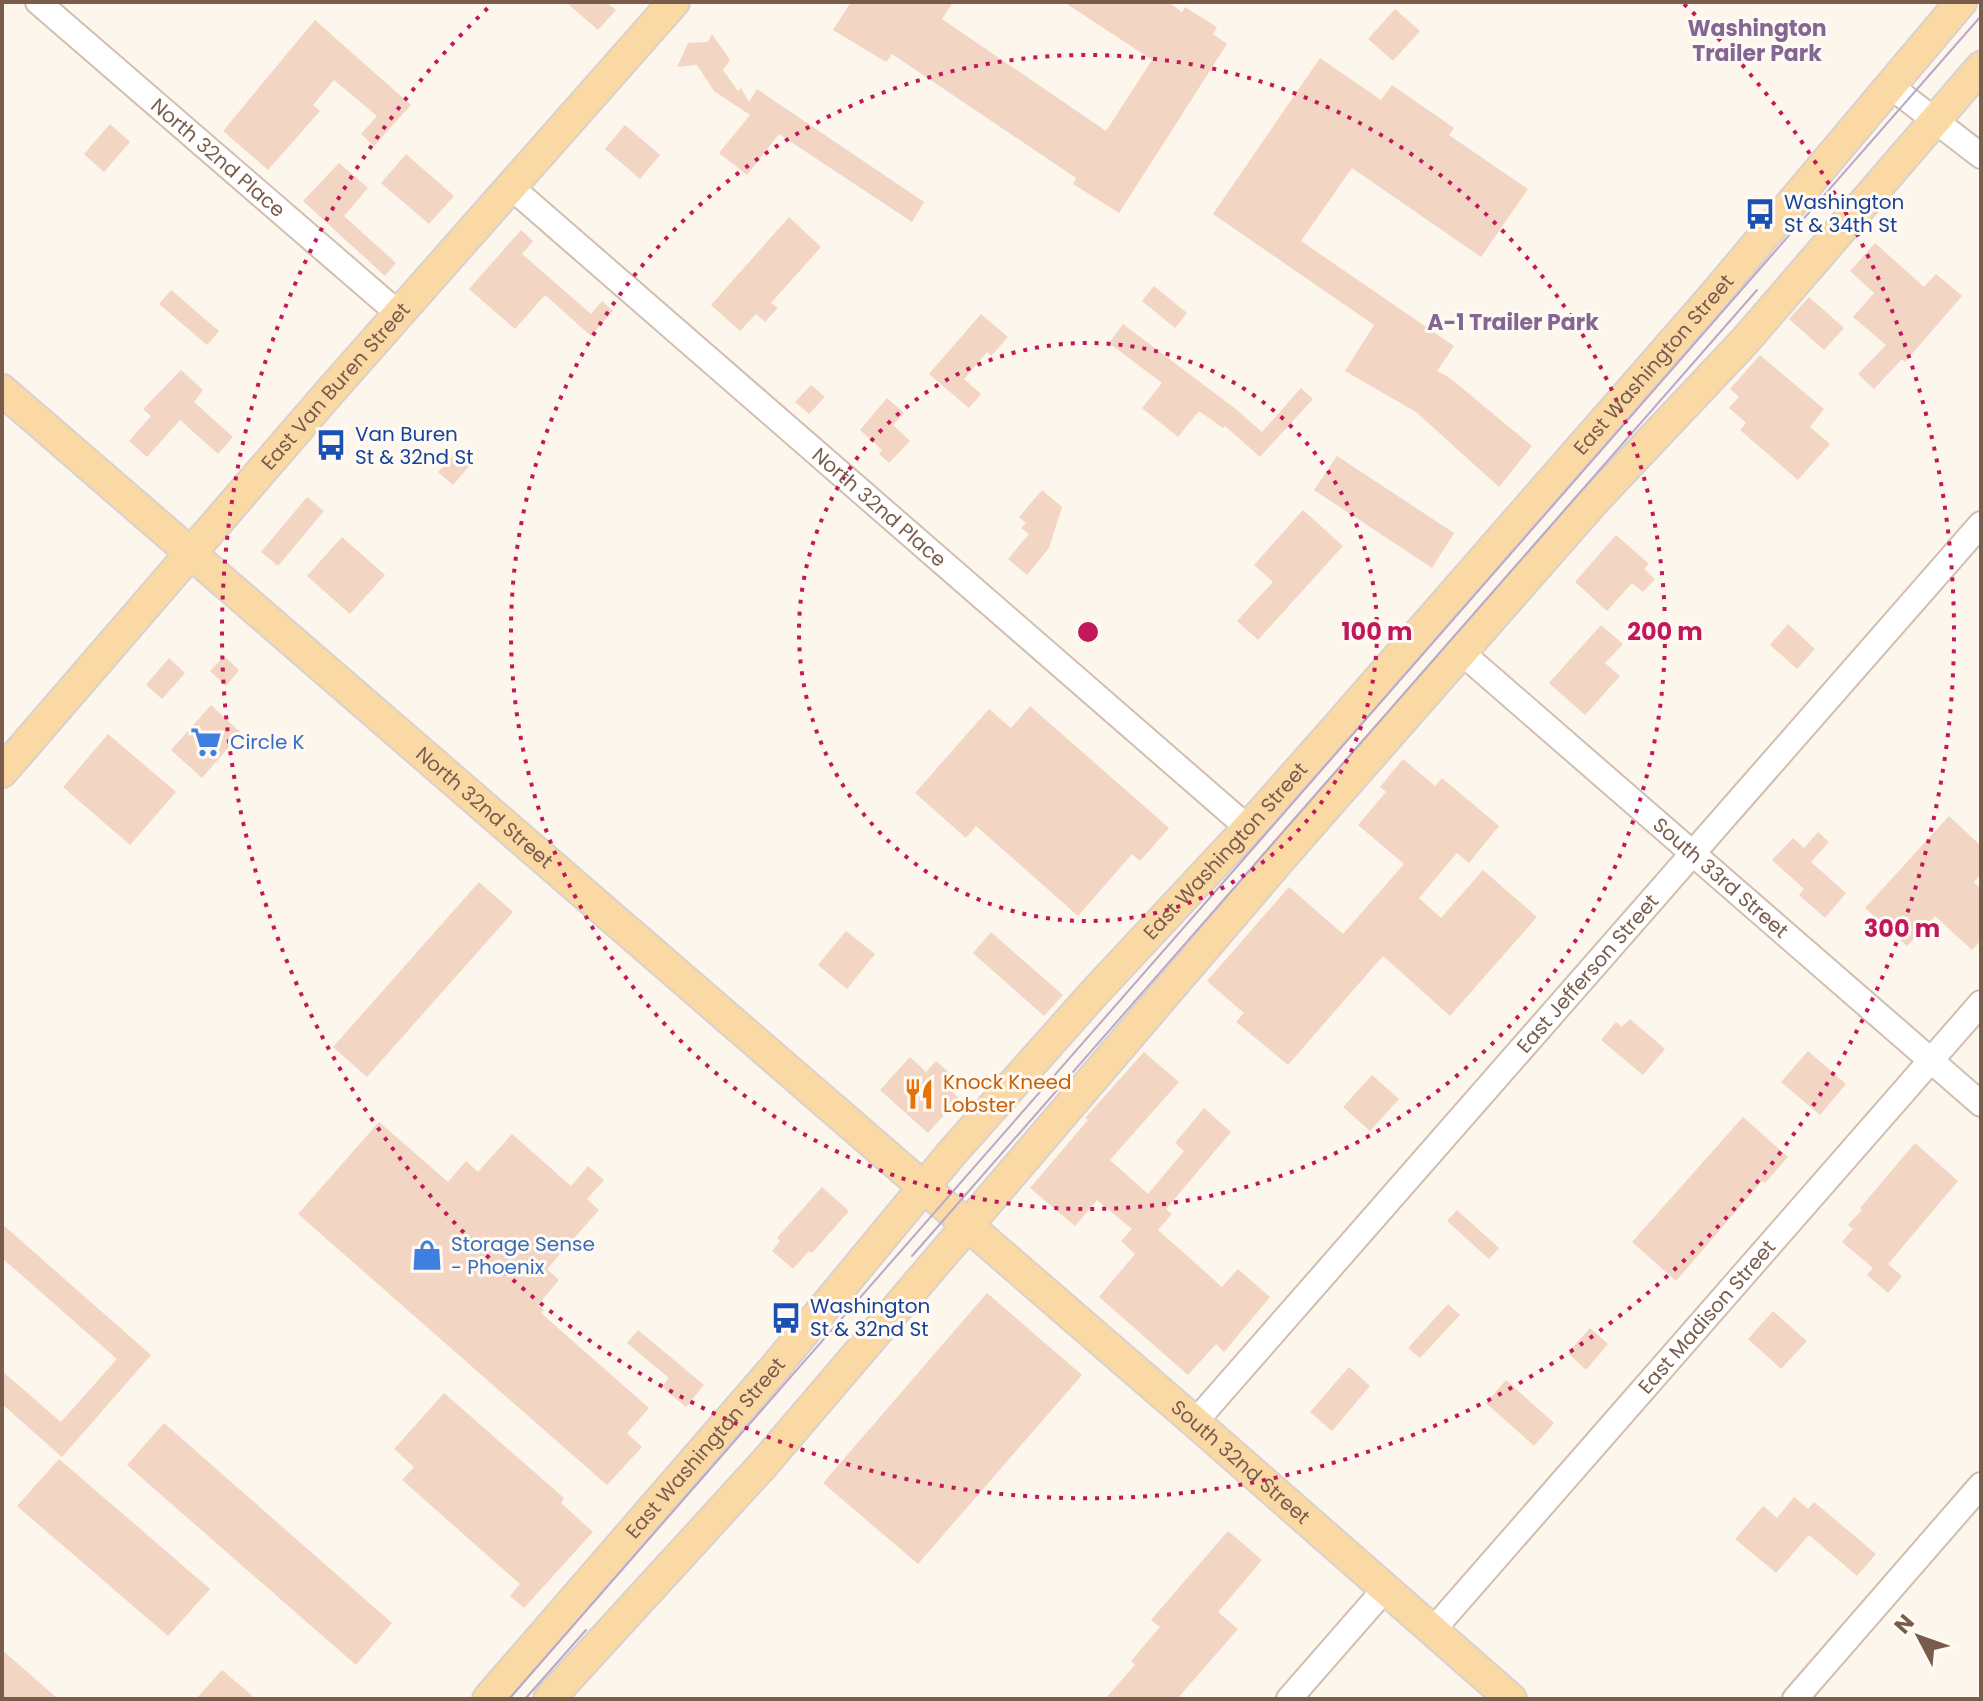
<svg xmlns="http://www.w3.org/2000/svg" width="1983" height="1701" viewBox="0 0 1983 1701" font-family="Poppins,sans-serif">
<rect width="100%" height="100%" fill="#fdf6ec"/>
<g fill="#f3d5c3">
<path d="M566,2H606L616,10L598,30Z"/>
<path d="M851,2H953L942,19L1106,131L1152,60L1064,2H1168L1182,12L1185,7L1217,27L1213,34L1227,44L1119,213L1073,184L1076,178L892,54L886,62L833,30Z"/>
<path d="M1395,9L1420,31L1393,61L1368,39Z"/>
<path d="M315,20L411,105L374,146L361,134L377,116L334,80L313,105L320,111L268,170L223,131Z"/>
<path d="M712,34L730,60L723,70L738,91L741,88L749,102L757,89L924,202L912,222L779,134L747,175L719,153L750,115L714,91L697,65L677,67L688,43L708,42Z"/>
<path d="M1320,58L1381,100L1392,85L1454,128L1449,135L1528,189L1481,257L1352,168L1301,241L1454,346L1437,371L1450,378L1532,446L1499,487L1416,412L1345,371L1374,325L1213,214Z"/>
<path d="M110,124L130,142L104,172L84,154Z"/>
<path d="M625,125L660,155L640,179L605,149Z"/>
<path d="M406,154L454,196L429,224L381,183Z"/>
<path d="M339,163L368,188L344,216L396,263L385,276L303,201Z"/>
<path d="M789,217L821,247L771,303L778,308L765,322L756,314L740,331L711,305Z"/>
<path d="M521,230L533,241L522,254L591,314L602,301L613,311L591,336L545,295L515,329L469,289Z"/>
<path d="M1875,243L1924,287L1936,274L1962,296L1905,362L1902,359L1874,389L1858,374L1886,345L1853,317L1874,293L1850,271Z"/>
<path d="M1154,286L1187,313L1175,328L1142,301Z"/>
<path d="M171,290L219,331L207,345L159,304Z"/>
<path d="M1809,297L1844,328L1824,350L1789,319Z"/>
<path d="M981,314L1008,337L991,356L987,352L964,379L981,394L969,408L929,374Z"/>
<path d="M1123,324L1237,410L1262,432L1301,388L1313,399L1260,457L1225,426L1223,428L1199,411L1178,437L1142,408L1162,383L1109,343Z"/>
<path d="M1760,355L1824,409L1810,427L1830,444L1798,480L1740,430L1746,423L1729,408L1739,397L1730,389Z"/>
<path d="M181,370L203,390L194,402L233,437L218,454L180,420L147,457L129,441L151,416L143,409Z"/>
<path d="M811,385L825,397L809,414L795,402Z"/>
<path d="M887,398L904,413L893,425L910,441L889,463L879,454L882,450L860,430Z"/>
<path d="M457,452L471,464L453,485L438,472Z"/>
<path d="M1337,456L1454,533L1432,568L1314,490Z"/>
<path d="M1042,490L1062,507L1049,548L1027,575L1008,559L1029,534L1021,528L1026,523L1019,517Z"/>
<path d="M307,497L324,511L278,566L261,552Z"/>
<path d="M1303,510L1343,546L1258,640L1237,621L1273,582L1254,565Z"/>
<path d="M1616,535L1649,564L1644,569L1655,579L1643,592L1632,583L1607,611L1575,582Z"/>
<path d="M342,537L385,575L350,614L307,576Z"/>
<path d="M1788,624L1815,649L1797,669L1770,645Z"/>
<path d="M1601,625L1623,644L1605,663L1620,676L1585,715L1549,683Z"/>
<path d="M224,656L239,670L226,686L210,671Z"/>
<path d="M169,658L185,673L162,699L146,685Z"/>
<path d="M211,705L241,733L202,778L171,750Z"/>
<path d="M1030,706L1169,828L1140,861L1132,854L1078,916L976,826L966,838L915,793L989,709L1011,728Z"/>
<path d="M108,734L176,792L130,845L63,787Z"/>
<path d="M1403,759L1435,786L1442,778L1499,826L1469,863L1457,853L1419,898L1441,918L1483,870L1537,917L1450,1016L1383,956L1288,1065L1236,1022L1244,1013L1207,981L1289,887L1343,934L1404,864L1358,825L1386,792L1380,787Z"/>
<path d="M1949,816L1981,846V874L1974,882L1981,889V940L1972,950L1935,916L1907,946L1865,908Z"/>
<path d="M1818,832L1829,842L1811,862L1846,893L1825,918L1799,895L1804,889L1772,860L1793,838L1804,848Z"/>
<path d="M479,882L513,912L367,1077L333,1047Z"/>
<path d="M846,931L875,954L847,989L818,965Z"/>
<path d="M991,932L1063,995L1044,1016L973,953Z"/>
<path d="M1630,1019L1665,1049L1643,1075L1601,1040L1616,1022L1622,1027Z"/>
<path d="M1808,1051L1846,1084L1820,1115L1781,1082Z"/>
<path d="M1144,1052L1179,1082L1110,1160L1148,1194L1184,1151L1175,1143L1204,1108L1231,1132L1166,1209L1172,1214L1158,1230L1222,1287L1238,1269L1270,1297L1224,1352L1216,1344L1188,1375L1099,1297L1135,1254L1121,1241L1132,1229L1097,1200L1075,1226L1030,1188L1088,1120L1085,1118Z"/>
<path d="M910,1057L926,1072L936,1061L957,1080L949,1089L959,1098L928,1133L880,1090Z"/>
<path d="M1372,1075L1399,1099L1370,1131L1343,1107Z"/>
<path d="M1743,1117L1788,1157L1765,1183L1762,1181L1676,1281L1632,1242Z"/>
<path d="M379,1122L448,1182L466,1161L478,1172L512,1134L571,1186L588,1166L604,1180L587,1199L599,1210L547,1269L559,1280L538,1305L544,1310L541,1313L649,1408L627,1433L642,1447L607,1485L298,1214Z"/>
<path d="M1915,1143L1958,1181L1888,1264L1902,1276L1888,1293L1867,1275L1873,1268L1842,1242L1853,1229L1848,1225L1862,1210L1860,1208Z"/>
<path d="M822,1187L849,1211L812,1253L809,1251L793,1269L772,1251L780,1241L777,1238Z"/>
<path d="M1457,1210L1499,1248L1489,1259L1447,1221Z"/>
<path d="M2,1224L151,1355L62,1457L2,1404V1371L61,1422L117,1359L2,1258Z"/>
<path d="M987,1293L1082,1375L918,1564L823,1483Z"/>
<path d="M1448,1304L1460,1315L1420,1358L1408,1348Z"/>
<path d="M1773,1311L1807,1341L1781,1369L1748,1339Z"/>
<path d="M1590,1328L1608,1344L1586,1370L1568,1353Z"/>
<path d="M638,1330L704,1385L686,1407L662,1387L669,1378L627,1343Z"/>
<path d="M1349,1367L1370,1386L1332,1431L1310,1412Z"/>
<path d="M1506,1380L1554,1423L1534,1446L1486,1403Z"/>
<path d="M444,1393L564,1498L561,1503L593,1532L524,1608L510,1596L520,1584L402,1480L414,1467L394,1449Z"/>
<path d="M164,1423L392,1623L356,1665L127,1465Z"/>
<path d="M59,1459L210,1589L168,1636L17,1506Z"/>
<path d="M1794,1497L1808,1509L1814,1502L1876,1554L1857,1576L1809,1535L1776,1573L1735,1539L1763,1506L1777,1518Z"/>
<path d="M1228,1531L1262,1560L1218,1612L1238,1629L1177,1699H1105L1135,1665L1131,1661L1160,1627L1151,1620Z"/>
<path d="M2,1650L58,1699H2Z"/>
<path d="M222,1670L256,1699H196Z"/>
</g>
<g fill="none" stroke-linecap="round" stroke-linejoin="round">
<defs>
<g id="minor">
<path id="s1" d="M38,2L399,314"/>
<path d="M1889,85L1981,156"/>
<path id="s2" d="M511,187L1248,828"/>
<path id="s3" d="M1461,652L1981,1104"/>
<path id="s4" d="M1195,1422L1981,524"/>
<path id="s5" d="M1433,1630L1981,1003"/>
<path d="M1289,1699L1385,1589"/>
<path d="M1795,1699L1981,1485"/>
</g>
<g id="major">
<path id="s6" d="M2,390L1195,1422L1511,1699"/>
<path id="s7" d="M2,772L328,394L674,2"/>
<path id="s8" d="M488,1699L772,1371L951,1154L1095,992L1248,828L1339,725L1710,300L1961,2"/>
<path d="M549,1699L763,1465L1282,857L1594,501L1744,342L1981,67"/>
</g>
</defs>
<use href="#minor" stroke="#d1beb0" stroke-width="28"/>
<use href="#major" stroke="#dad1cd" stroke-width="34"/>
<use href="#minor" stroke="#fff" stroke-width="24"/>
<use href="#major" stroke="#fbd9a5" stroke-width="30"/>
<g stroke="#b9a8c9" stroke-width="2">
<path d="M912,1256L1757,290"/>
<path d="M509,1699L1981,16"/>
<path d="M525,1699L586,1630"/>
</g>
</g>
<g fill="none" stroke="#c2185b" stroke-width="4" stroke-dasharray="4 8">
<circle cx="1088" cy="632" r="289"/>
<circle cx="1088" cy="632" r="577"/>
<path d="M1684 4A866 866 0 1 1 492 4"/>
</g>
<defs>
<symbol id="bus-bare" viewBox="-9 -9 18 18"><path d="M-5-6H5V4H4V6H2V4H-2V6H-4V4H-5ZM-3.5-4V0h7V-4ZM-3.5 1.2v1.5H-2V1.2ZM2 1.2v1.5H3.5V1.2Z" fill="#1a4fb4" stroke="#fffaf3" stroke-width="2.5" paint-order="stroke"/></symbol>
<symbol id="supermarket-bare" viewBox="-9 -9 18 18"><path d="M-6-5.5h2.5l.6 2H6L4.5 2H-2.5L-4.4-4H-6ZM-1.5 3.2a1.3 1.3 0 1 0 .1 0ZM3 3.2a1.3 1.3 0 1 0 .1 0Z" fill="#3f7fe0" stroke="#fffaf3" stroke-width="2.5" paint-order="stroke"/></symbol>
<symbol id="restaurant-bare" viewBox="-9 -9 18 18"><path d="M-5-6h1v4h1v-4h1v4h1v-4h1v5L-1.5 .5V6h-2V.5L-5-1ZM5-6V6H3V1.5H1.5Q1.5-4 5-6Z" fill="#e8710a" stroke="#fffaf3" stroke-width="2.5" paint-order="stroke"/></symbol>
<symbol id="shop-bare" viewBox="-9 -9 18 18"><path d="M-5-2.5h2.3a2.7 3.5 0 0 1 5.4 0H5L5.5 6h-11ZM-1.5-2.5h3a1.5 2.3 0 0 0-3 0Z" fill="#3f7fe0" stroke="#fffaf3" stroke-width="2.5" paint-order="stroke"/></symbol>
</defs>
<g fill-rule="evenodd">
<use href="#bus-bare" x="1738" y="192" width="44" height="44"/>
<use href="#bus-bare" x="309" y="423" width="44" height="44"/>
<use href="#supermarket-bare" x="184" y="720" width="44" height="44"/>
<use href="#restaurant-bare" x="897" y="1072" width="44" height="44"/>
<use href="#shop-bare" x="405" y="1233" width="44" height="44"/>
<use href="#bus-bare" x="764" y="1296" width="44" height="44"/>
</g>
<g text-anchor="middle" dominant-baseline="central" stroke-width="6" stroke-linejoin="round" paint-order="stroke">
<g font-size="20" fill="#7a5c4d" stroke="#fffaf3">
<text stroke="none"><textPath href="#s1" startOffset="238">North 32nd Place</textPath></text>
<text stroke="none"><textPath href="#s8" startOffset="1772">East Washington Street</textPath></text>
<text stroke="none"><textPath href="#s7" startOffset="510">East Van Buren Street</textPath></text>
<text stroke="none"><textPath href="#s2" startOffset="488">North 32nd Place</textPath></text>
<text stroke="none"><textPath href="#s6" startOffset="638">North 32nd Street</textPath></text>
<text stroke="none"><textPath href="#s8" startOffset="1124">East Washington Street</textPath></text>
<text stroke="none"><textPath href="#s3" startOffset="344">South 33rd Street</textPath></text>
<text stroke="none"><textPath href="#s4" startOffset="596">East Jefferson Street</textPath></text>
<text stroke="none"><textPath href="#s5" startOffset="416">East Madison Street</textPath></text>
<text stroke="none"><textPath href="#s8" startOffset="332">East Washington Street</textPath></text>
<text stroke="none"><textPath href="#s6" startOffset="1638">South 32nd Street</textPath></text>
</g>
<g font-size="20" fill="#164399" stroke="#fffaf3" text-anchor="start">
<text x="1784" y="202">Washington<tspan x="1784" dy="23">St &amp; 34th St</tspan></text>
<text x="355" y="434">Van Buren<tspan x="355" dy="23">St &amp; 32nd St</tspan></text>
<text x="810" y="1306">Washington<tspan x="810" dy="23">St &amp; 32nd St</tspan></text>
</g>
<g font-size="20" fill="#366cbe" stroke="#fffaf3" text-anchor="start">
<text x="230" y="742">Circle K</text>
<text x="451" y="1244">Storage Sense<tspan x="451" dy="23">- Phoenix</tspan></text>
</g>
<g font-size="20" fill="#c56008" stroke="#fffaf3" text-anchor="start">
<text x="943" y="1082">Knock Kneed<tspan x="943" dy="23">Lobster</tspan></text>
</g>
<g font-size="22" font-weight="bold" fill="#846695" stroke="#fffaf3">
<text x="1757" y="28">Washington<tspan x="1757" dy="25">Trailer Park</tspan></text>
<text x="1513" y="322">A-1 Trailer Park</text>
</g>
</g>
<circle cx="1088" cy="632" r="12" fill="#c2185b" stroke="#fffaf3" stroke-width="4"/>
<g font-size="24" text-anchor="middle" font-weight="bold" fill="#c2185b" stroke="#fffaf3" stroke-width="6" stroke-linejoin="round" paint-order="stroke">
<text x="1377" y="640">100 m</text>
<text x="1665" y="640">200 m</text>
<text x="1902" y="937">300 m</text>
</g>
<rect width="1983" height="1701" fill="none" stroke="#7a5c4d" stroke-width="8"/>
<g transform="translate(1919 1637) rotate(311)" stroke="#fffaf3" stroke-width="6" paint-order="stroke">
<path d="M0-6L14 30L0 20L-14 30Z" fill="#7a5c4d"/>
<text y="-12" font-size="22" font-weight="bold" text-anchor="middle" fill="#7a5c4d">N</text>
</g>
</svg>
